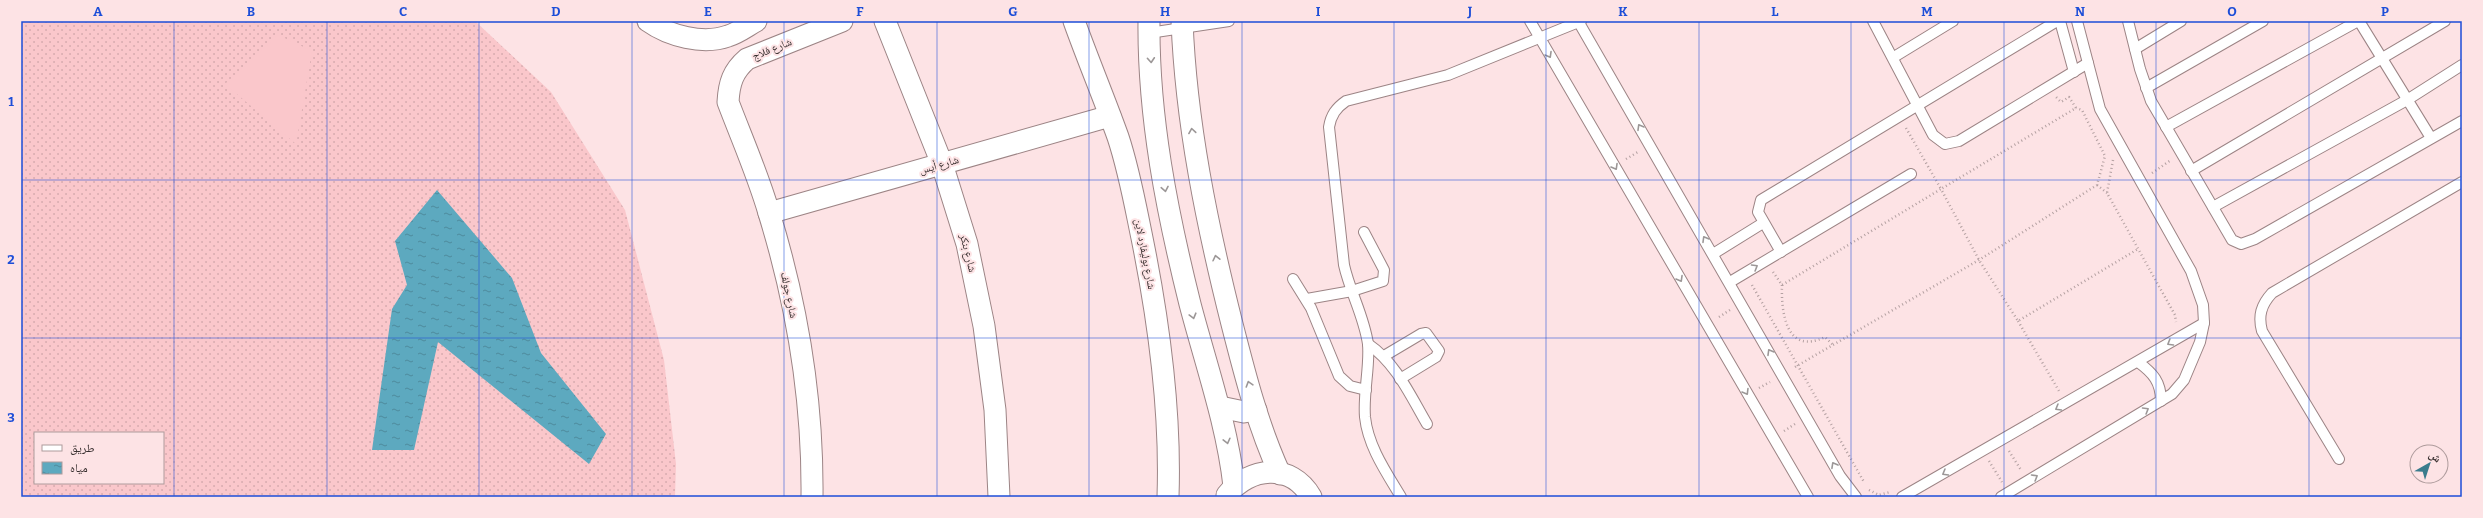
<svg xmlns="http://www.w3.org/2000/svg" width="2483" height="518" viewBox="0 0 2483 518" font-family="Bitter,'Noto Naskh Arabic',serif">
<defs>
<pattern id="grass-dots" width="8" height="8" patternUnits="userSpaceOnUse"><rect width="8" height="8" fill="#fac7cb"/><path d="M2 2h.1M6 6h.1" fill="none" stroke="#d7abaf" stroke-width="1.8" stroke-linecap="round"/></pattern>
<pattern id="water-ripples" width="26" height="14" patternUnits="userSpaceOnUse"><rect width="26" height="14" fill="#5da9bf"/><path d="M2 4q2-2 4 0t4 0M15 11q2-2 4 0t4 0" fill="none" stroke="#4e8a9c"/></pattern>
</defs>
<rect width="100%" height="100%" fill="#fde3e5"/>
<path fill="url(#grass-dots)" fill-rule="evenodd" d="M21,21H475L551,92L625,210L664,360L676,464L675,497H21ZM35,433H163V483H35Z"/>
<path fill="#fac7cb" d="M278,35L312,51L296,144L225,84Z"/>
<path fill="url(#water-ripples)" d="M437,190L512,278L541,353L606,434L589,464L438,342L414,450H372L392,309L407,285L395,241Z"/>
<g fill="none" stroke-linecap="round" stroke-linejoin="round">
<defs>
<g id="service">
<path d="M1530,21L1808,497"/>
<path d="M1578,21L1840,476L1856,497"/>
<path d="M1873,21L1933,135L1945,144L1959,141L2088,63"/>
<path d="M2060,21L2074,72"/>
<path d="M2128,21L2140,69L2151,101L2232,240L2241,244L2255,239L2462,121"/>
<path d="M2359,21L2431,138"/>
<path d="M1149,33L1229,21"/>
<path d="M2135,49L2181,21"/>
<path d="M1894,57L1953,21"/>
<path d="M2146,88L2263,21"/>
<path d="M2166,127L2358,21"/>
<path d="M2191,171L2445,21"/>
<path d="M2213,207L2407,100L2462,65"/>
<path d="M1781,252L1758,212L1761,200L2057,21"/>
<path d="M1713,254L1763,223"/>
<path d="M1293,279L1311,308L1339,376L1350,386L1366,390"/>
<path d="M1730,282L1911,174"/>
<path d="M1307,299L1352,291L1383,281L1384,270L1364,232"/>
<path d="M1368,344C1396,363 1410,395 1427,424"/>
<path d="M1384,356L1421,334L1426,333L1439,351L1436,357L1400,379"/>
<path d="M2138,362C2153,373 2161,382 2161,401"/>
<path d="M2339,459L2262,331C2258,316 2261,305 2272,293L2462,182"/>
<path d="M1401,497C1386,472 1368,446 1365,417C1363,392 1370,368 1368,344C1364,316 1350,292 1344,265L1329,127C1331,115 1336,108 1346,101L1448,75L1581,21"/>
<path d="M1902,497L2204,323"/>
<path d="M2001,497L2172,394L2184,380L2200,342L2204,323L2203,305L2191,271L2100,109L2077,21"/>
</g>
<g id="minor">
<path d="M648,21C669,36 703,45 728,36C738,33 747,26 756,21"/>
<path d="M885,21L942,164L967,244L984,326L995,410L999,497"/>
<path d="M1074,21C1088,60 1104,98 1118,137C1129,170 1135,204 1142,238C1159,322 1171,411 1168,497"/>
<path d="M1149,21C1148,117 1167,212 1190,304C1206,365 1227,424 1234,486"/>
<path d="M1182,21C1186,123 1207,225 1232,324C1245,375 1258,426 1280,474"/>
<path d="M769,213L1110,116"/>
<path d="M1220,407L1244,412L1256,410"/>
<path d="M1227,495C1249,467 1291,462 1311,497"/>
<path d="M812,497C813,402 797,304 769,213C758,175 742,139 728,102C729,83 733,71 747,59L842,21"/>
</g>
</defs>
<use href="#service" stroke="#9c8485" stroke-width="12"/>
<use href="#minor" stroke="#9c8485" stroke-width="23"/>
<g stroke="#b4a1a2" stroke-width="2.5" stroke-dasharray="1 3" stroke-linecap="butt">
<path d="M1906,128L1941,189L2076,108L2069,97L2061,102L2056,97"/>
<path d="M1626,159L1638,152"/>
<path d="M2113,160L2107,193L2175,315L2176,322"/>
<path d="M2152,173L2171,160"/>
<path d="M2097,185L2107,193"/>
<path d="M1773,272L1782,285L1941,189L1979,260L2018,321L2138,249"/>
<path d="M1752,285L1864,482"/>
<path d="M1782,285C1781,312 1786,356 1825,337L1833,345"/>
<path d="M1719,317L1730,310"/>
<path d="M2018,321L2059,391"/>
<path d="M1795,367L1979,260L2097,185L2105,156L2082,110L2076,108"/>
<path d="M1759,388L1770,382"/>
<path d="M1784,431L1795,424"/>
<path d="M2009,451L2021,470"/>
<path d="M1989,461L2002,482"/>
<path d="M1869,490L1879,495L1890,492"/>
</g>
<use href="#service" stroke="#fff" stroke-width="10"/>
<use href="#minor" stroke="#fff" stroke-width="21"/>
</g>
<defs><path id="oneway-chevron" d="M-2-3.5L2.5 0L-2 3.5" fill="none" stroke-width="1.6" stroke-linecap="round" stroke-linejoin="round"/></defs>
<g stroke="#9c9797">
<use href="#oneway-chevron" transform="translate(1549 55) rotate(60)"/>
<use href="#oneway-chevron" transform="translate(1151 60) rotate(86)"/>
<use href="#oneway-chevron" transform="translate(1640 127) rotate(-120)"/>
<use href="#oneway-chevron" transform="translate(1192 131) rotate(-99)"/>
<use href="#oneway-chevron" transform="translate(1615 167) rotate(60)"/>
<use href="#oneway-chevron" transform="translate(1165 189) rotate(79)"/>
<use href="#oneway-chevron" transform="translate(1705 239) rotate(-120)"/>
<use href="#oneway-chevron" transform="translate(1216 258) rotate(-103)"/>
<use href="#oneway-chevron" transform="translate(1755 267) rotate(-31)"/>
<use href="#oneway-chevron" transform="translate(1680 279) rotate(60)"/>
<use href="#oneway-chevron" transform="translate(1193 316) rotate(75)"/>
<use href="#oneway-chevron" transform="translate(2170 343) rotate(149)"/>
<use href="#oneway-chevron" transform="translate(1770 352) rotate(-120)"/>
<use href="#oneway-chevron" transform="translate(1249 384) rotate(-107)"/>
<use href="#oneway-chevron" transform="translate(1746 392) rotate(59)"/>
<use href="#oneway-chevron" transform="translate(2058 408) rotate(150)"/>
<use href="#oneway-chevron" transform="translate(2146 410) rotate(-31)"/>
<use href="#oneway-chevron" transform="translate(1227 441) rotate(76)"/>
<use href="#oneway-chevron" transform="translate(1834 465) rotate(-119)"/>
<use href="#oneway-chevron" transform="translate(1945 473) rotate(150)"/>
<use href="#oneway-chevron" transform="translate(2035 477) rotate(-31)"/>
</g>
<path fill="none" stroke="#1d4ed8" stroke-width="1" stroke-opacity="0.55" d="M174,21V497M327,21V497M479,21V497M632,21V497M784,21V497M937,21V497M1089,21V497M1242,21V497M1394,21V497M1546,21V497M1699,21V497M1851,21V497M2004,21V497M2156,21V497M2309,21V497M21,180H2462M21,338H2462"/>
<g text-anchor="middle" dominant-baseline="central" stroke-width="4" stroke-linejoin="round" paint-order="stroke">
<g font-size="11" fill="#382f2f" stroke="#fde3e5">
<text transform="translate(772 49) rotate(-22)">شارع فلاج</text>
<text transform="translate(939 165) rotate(-16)">شارع أيس</text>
<text transform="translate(968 253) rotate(76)">شارع بنكر</text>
<text transform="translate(1145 254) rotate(79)">شارع بوليفارد لاين</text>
<text transform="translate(789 295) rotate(78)">شارع جولف</text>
</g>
</g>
<rect width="2483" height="518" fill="none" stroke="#fde3e5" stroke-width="44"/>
<rect x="34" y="432" width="130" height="52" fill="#fde3e5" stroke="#ae9b9c"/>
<rect x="42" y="445" width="20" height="6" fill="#ffffff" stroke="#ae9b9c"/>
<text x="70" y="452" font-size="12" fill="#382f2f">طريق</text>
<rect x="42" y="462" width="20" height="12" fill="url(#water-ripples)" stroke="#ae9b9c"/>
<text x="70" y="472" font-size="12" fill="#382f2f">مياه</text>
<g transform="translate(2429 464) rotate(39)"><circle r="19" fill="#fde3e5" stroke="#ae9b9c"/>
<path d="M0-3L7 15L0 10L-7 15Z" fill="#3a7c8d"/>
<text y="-6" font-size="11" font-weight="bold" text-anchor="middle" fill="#382f2f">ش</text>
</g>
<rect x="22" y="22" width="2439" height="474" fill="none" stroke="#1d4ed8" stroke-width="1.5"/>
<g font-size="13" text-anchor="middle" font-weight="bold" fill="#1d4ed8">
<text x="98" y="16">A</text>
<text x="251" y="16">B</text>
<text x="403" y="16">C</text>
<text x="556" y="16">D</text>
<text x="708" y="16">E</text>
<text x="860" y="16">F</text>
<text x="1013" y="16">G</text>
<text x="1165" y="16">H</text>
<text x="1318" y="16">I</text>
<text x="1470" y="16">J</text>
<text x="1623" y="16">K</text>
<text x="1775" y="16">L</text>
<text x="1927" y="16">M</text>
<text x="2080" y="16">N</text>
<text x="2232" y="16">O</text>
<text x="2385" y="16">P</text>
<text x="11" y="106">1</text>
<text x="11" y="264">2</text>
<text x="11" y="422">3</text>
</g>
</svg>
